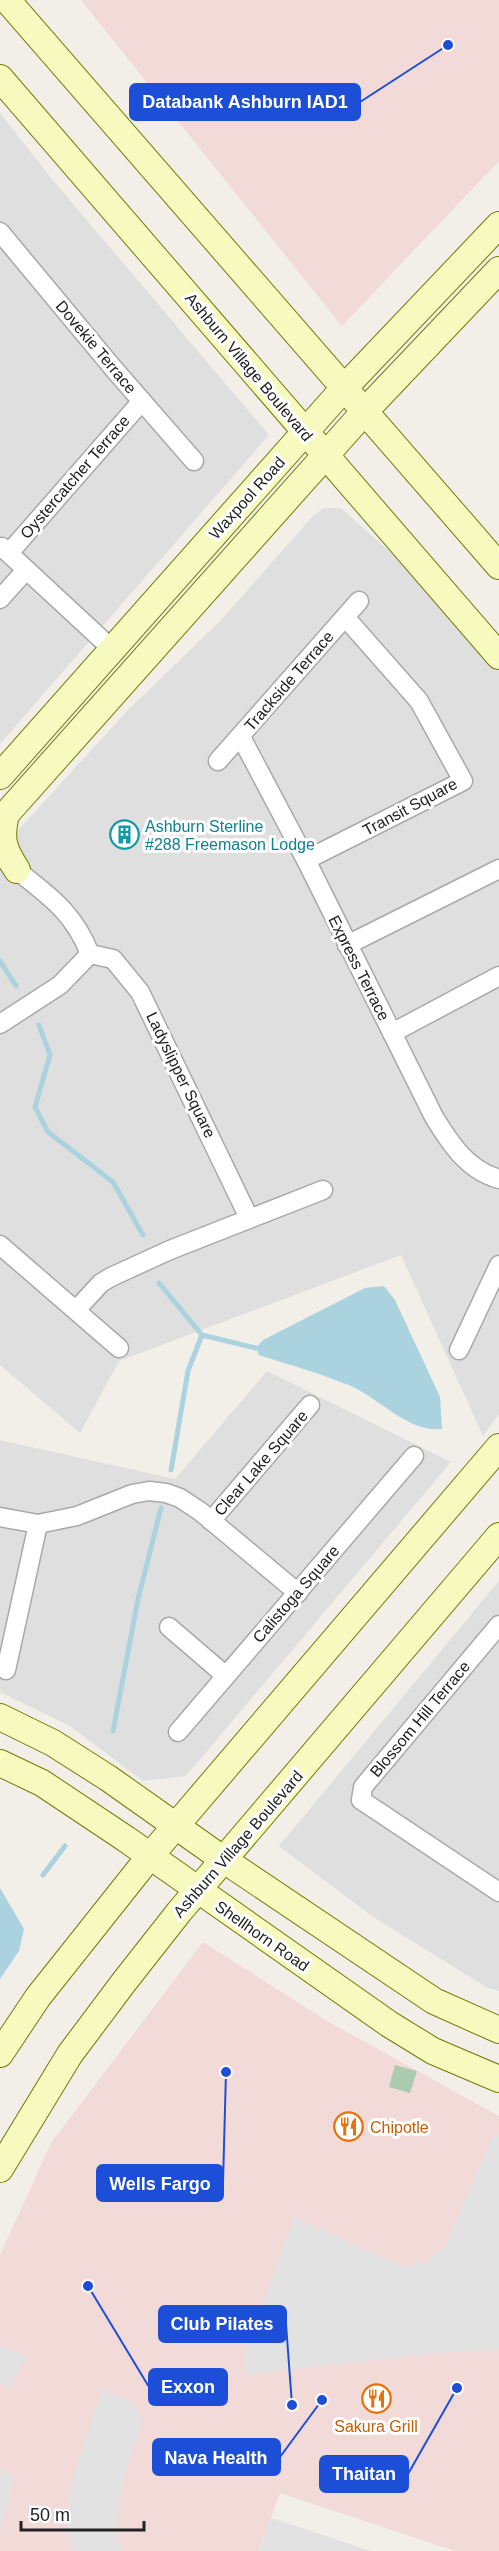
<svg xmlns="http://www.w3.org/2000/svg" width="499" height="2551" viewBox="0 0 499 2551" font-family="Helvetica,sans-serif">
<rect width="100%" height="100%" fill="#f2efe9"/>
<g fill="#e0dfdf">
<path d="M0,113L51,178L269,435L0,744Z"/>
<path d="M323,508H341L420,579L499,672V1414L483,1436L401,1255L119,1361L80,1433L0,1365V850L128,710L221,620L312,517Z"/>
<path d="M267,1371L451,1462L186,1776L143,1781L70,1726L0,1692V1440L175,1479Z"/>
<path d="M499,1581V1991L488,1988L373,1917L279,1846Z"/>
</g>
<g fill="#f2dad9">
<path d="M81,0H499V161L342,326Z"/>
<path d="M203,1942L329,2022L499,2116V2551H455L280,2493L259,2551H0V2255L51,2143Z"/>
</g>
<path fill="#aacbaf" d="M395,2065L417,2071L410,2093L389,2087Z"/>
<g fill="#e2e2e2">
<path d="M499,2136V2350L429,2353L246,2375V2353L294,2217L388,2260L410,2267L427,2262L445,2247L492,2138Z"/>
<path d="M0,2346L26,2356L12,2387L0,2384Z"/>
<path d="M103,2389L134,2403L142,2421L123,2481L117,2521L118,2541L124,2551H72L68,2523L71,2483Z"/>
<path d="M0,2471L15,2476L0,2531Z"/>
<path d="M271,2518L371,2551H259Z"/>
</g>
<g fill="#aad3df">
<path d="M384,1286L395,1300L440,1397L442,1429C409,1433 380,1399 351,1386C322,1374 290,1365 259,1355L256,1348L263,1340L365,1288Z"/>
<path d="M0,1888L24,1929L19,1951L0,1979Z"/>
</g>
<g fill="none" stroke-linecap="round" stroke-linejoin="round">
<g stroke="#aad3df" stroke-width="5">
<path d="M0,961L16,986"/>
<path d="M39,1025L50,1055L35,1107L48,1132L113,1182L143,1235"/>
<path d="M159,1283L202,1335L256,1348"/>
<path d="M171,1470L188,1371L202,1335"/>
<path d="M113,1731L138,1599L161,1508"/>
<path d="M43,1875L65,1846"/>
</g>
<defs>
<g id="street">
<path d="M0,232L113,368L194,461"/>
<path d="M2,547L113,650"/>
<path d="M9,553L142,401"/>
<path d="M0,599L26,570"/>
<path d="M241,737L306,860L434,1117C450,1143 467,1170 499,1179"/>
<path d="M218,761L359,601"/>
<path d="M306,860L463,781L419,701L345,617"/>
<path d="M8,863C44,893 72,908 90,954L113,959L140,992L249,1218"/>
<path d="M347,945L499,869"/>
<path d="M0,1024L60,985L90,954"/>
<path d="M392,1033L499,976"/>
<path d="M0,1245L119,1348"/>
<path d="M76,1310L101,1283L111,1277L170,1250L323,1190"/>
<path d="M459,1350L499,1265"/>
<path d="M0,1517L38,1524L77,1516L132,1494L149,1491L166,1493L180,1498L201,1512L298,1593"/>
<path d="M211,1521L310,1405"/>
<path d="M499,1625L363,1787L361,1800L499,1892"/>
<path d="M169,1627L226,1676"/>
<path d="M6,1670L38,1524"/>
<path d="M178,1732L414,1456"/>
</g>
<g id="secondary">
<path d="M7,0L499,566"/>
<path d="M0,78L499,656"/>
<path d="M0,776L345,387L499,225"/>
<path d="M6,814C0,840 3,848 17,870"/>
<path d="M0,821L365,411L499,270"/>
<path d="M0,1717L53,1743L108,1778L224,1860L434,2001L499,2030"/>
<path d="M0,1763L42,1783L126,1839L389,2024L433,2051L499,2079"/>
<path d="M0,2054L38,1997L150,1856L499,1447"/>
<path d="M0,2169L70,2054L124,1982L179,1912L499,1536"/>
</g>
</defs>
<use href="#street" stroke="#a9a9a9" stroke-width="21"/>
<use href="#secondary" stroke="#707d05" stroke-width="28"/>
<use href="#street" stroke="#fff" stroke-width="18"/>
<use href="#secondary" stroke="#f7fabf" stroke-width="26"/>
</g>
<defs>
<symbol id="building-ring" viewBox="-11 -11 22 22"><circle r="9.5" fill="#fff" stroke="#0f9aa8" stroke-width="1.5"/><path d="M-4-6H4V6H1V3H-1V6H-4ZM-2.5-4.3h1.7v1.8h-1.7ZM.8-4.3h1.7v1.8H.8ZM-2.5-1h1.7V.8h-1.7ZM.8-1h1.7V.8H.8Z" fill="#0f9aa8"/></symbol>
<symbol id="restaurant-ring" viewBox="-11 -11 22 22"><circle r="9.5" fill="#fff" stroke="#e8710a" stroke-width="1.5"/><path d="M-5-6h1v4h1v-4h1v4h1v-4h1v5L-1.5 .5V6h-2V.5L-5-1ZM5-6V6H3V1.5H1.5Q1.5-4 5-6Z" fill="#e8710a"/></symbol>
</defs>
<g fill-rule="evenodd">
<use href="#building-ring" x="108" y="818" width="33" height="33"/>
<use href="#restaurant-ring" x="332" y="2110" width="33" height="33"/>
<use href="#restaurant-ring" x="360" y="2382" width="33" height="33"/>
</g>
<g text-anchor="middle" dominant-baseline="central" stroke-width="6" stroke-linejoin="round" paint-order="stroke">
<g font-size="16" fill="#222" stroke="#fff">
<text transform="translate(96 347) rotate(50)">Dovekie Terrace</text>
<text transform="translate(249 367) rotate(50)">Ashburn Village Boulevard</text>
<text transform="translate(75 477) rotate(-49)">Oystercatcher Terrace</text>
<text transform="translate(247 498) rotate(-48)">Waxpool Road</text>
<text transform="translate(289 681) rotate(-49)">Trackside Terrace</text>
<text transform="translate(410 807) rotate(-28)">Transit Square</text>
<text transform="translate(359 968) rotate(63)">Express Terrace</text>
<text transform="translate(181 1075) rotate(64)">Ladyslipper Square</text>
<text transform="translate(261 1463) rotate(-49)">Clear Lake Square</text>
<text transform="translate(296 1594) rotate(-49)">Calistoga Square</text>
<text transform="translate(420 1719) rotate(-50)">Blossom Hill Terrace</text>
<text transform="translate(238 1844) rotate(-49)">Ashburn Village Boulevard</text>
<text transform="translate(262 1936) rotate(35)">Shellhorn Road</text>
</g>
<g font-size="16" fill="#0d838f" stroke="#fff" text-anchor="start">
<text x="145" y="826">Ashburn Sterline<tspan x="145" dy="18">#288 Freemason Lodge</tspan></text>
</g>
<g font-size="16" fill="#c56008" stroke="#fff" text-anchor="start">
<text x="370" y="2127">Chipotle</text>
<text x="376" y="2426" text-anchor="middle">Sakura Grill</text>
</g>
</g>
<path fill="none" stroke="#1d4ed8" stroke-width="2" d="M448 45L360 102M226 2072L223 2183M292 2405L286 2324M88 2286L149 2387M322 2400L280 2457M457 2388L408 2474"/>
<g fill="#1d4ed8" stroke="#fff" stroke-width="2">
<circle cx="448" cy="45" r="6"/>
<circle cx="226" cy="2072" r="6"/>
<circle cx="292" cy="2405" r="6"/>
<circle cx="88" cy="2286" r="6"/>
<circle cx="322" cy="2400" r="6"/>
<circle cx="457" cy="2388" r="6"/>
</g>
<g fill="#1d4ed8" stroke="#1d4ed8" stroke-width="2">
<rect x="130" y="84" width="230" height="36" rx="6"/>
<rect x="97" y="2165" width="126" height="36" rx="6"/>
<rect x="159" y="2306" width="127" height="36" rx="6"/>
<rect x="149" y="2369" width="78" height="36" rx="6"/>
<rect x="153" y="2439" width="127" height="36" rx="6"/>
<rect x="320" y="2456" width="88" height="36" rx="6"/>
</g>
<g font-size="18" text-anchor="middle" font-weight="bold" fill="#fff">
<text x="245" y="108">Databank Ashburn IAD1</text>
<text x="160" y="2190">Wells Fargo</text>
<text x="222" y="2330">Club Pilates</text>
<text x="188" y="2393">Exxon</text>
<text x="216" y="2464">Nava Health</text>
<text x="364" y="2480">Thaitan</text>
</g>
<path d="M21 2521v9h123v-9" fill="none" stroke="#222222" stroke-width="3"/>
<text x="30" y="2521" font-size="18" fill="#222222" stroke="#ffffff" stroke-width="4.5" paint-order="stroke">50 m</text>
</svg>
